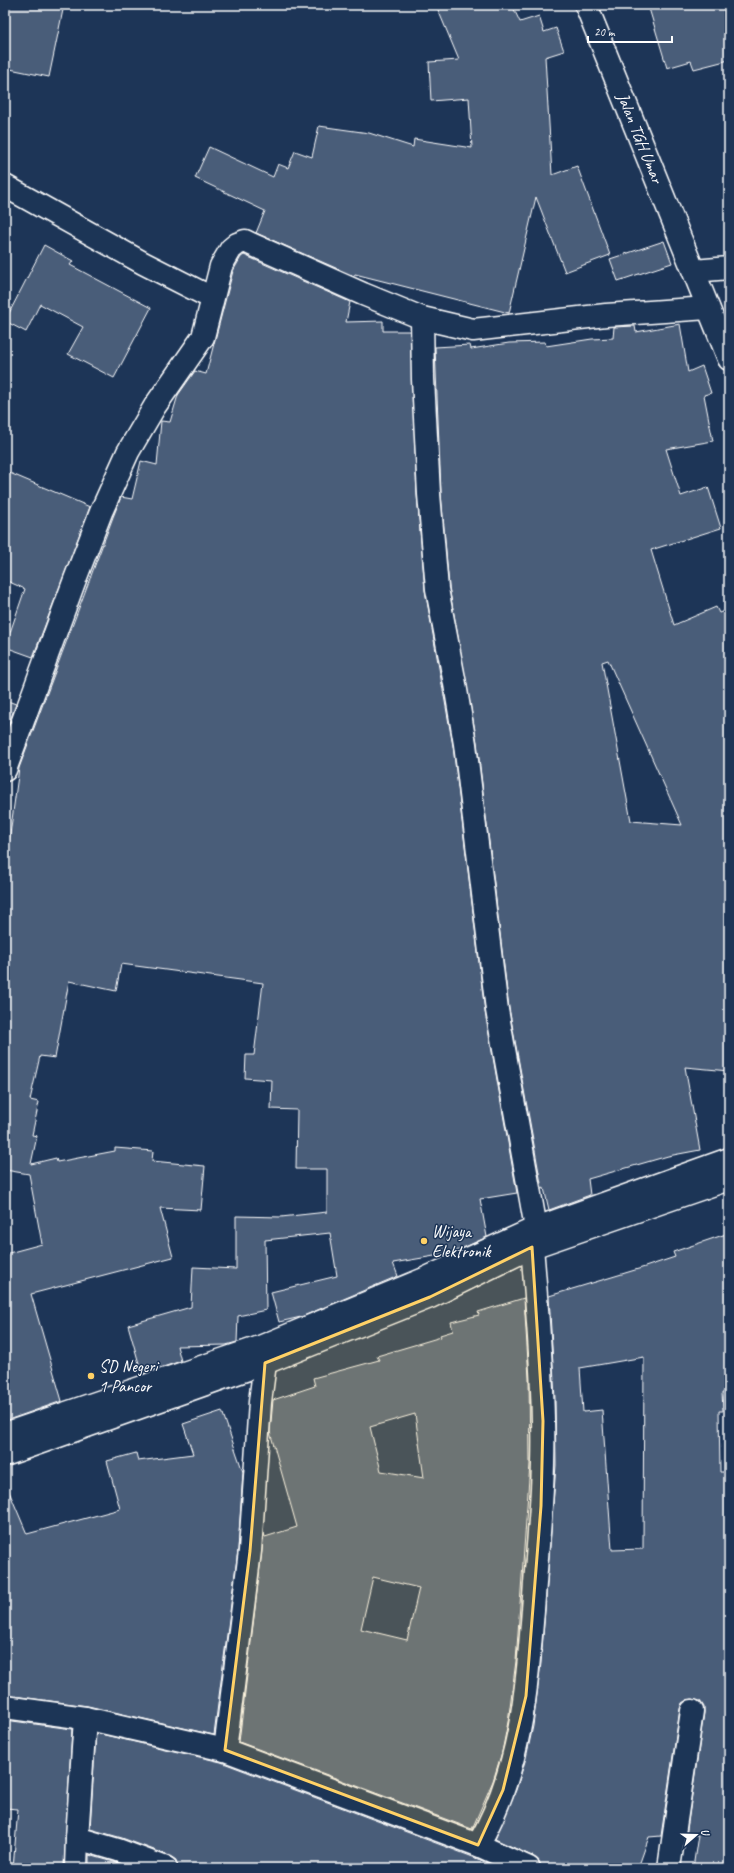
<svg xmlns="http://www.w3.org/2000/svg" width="734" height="1873" viewBox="0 0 734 1873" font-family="Caveat,sans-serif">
<rect width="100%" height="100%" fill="#1d3557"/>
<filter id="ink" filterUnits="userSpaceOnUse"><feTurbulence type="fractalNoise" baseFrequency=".025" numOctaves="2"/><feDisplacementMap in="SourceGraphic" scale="8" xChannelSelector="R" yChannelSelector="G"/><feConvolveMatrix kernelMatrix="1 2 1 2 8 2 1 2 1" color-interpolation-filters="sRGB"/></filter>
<g filter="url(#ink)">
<g fill="#4a5d79" stroke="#fff" fill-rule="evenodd">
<path d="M5,5H64L49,77L5,68Z"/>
<path d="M436,5H512L520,22L539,16L544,32L556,28L564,51L545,57L552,175L577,166L610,255L565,272L536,197L509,313L355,274L354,276L256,233L265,211L195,178L209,147L273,177L278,164L288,168L295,151L312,157L319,126L369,133L413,147L414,139L472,148L469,98L431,101L429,62L459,60Z"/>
<path d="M648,5H729V60L694,69L691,61L667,68Z"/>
<path d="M664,241L672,263L618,281L610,259Z"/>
<path d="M44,245L73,261L70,265L151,308L114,378L68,354L83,327L40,304L26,332L5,321Z"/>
<path d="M244,255L350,302L346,322L383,321V331H410L417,495L425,590L453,746L485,1012L517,1193L480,1199L487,1237L452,1253L393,1263L398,1276L301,1317L279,1322L271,1292L337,1276L330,1233L265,1240L266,1310L238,1316L237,1342L226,1345L177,1346L181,1361L142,1374L128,1325L191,1307L193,1267L236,1269V1216L281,1217L327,1212V1169H296L297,1110L271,1109L272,1080L245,1078L246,1055H254L263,983L121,964L116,991L69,981L55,1058L40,1056L30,1100L39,1102L32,1135L37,1136L31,1164L56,1158L57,1162L115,1151V1148L153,1151L152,1161L205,1166L201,1210L160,1208L173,1257L31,1294L62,1401L5,1421V1254L42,1244L29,1174L5,1170V840L9,842L19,768L113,517L121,497L132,499L141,461L157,465L161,421L170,422L178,395L195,371L206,374L233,271L241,257Z"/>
<path d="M680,324L688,372L702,366L711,393L704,395L713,441L666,449L681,496L708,487L721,528L651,550L674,625L716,607L719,613L729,609V1071L685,1067L700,1150L668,1156L588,1179L590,1195L549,1210L544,1188L542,1189L509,1008L477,742L449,587L441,493L435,347L470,345L471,349L509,343L545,342L546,346L592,339L613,338L614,327L635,326L636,332ZM608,660L682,825L631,821L602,662Z"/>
<path d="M5,471L90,507L33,657L5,647L25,589L5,580Z"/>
<path d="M5,700L16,704L5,734Z"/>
<path d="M729,1233V1393H722L723,1411H719L720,1472H729V1868H693L698,1835L686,1836L704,1713V1707L700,1701L693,1699L687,1700L682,1703L680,1709L661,1836L649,1837L638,1868H541L539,1861L534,1857L495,1839L516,1790L526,1758L533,1726L541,1663L556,1465L555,1399L549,1296L645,1267L675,1257L673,1252ZM644,1357L643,1549L612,1550L602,1410L583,1412L580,1368Z"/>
<path d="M524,1298L529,1378L530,1464L516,1661L508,1722L502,1752L493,1781L472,1829L239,1742L264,1533L265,1537L297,1527L270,1432L273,1400L315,1386L313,1378L379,1360L377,1356L441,1337L440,1335L453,1331L451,1322L479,1315L478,1312ZM415,1414L424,1478L381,1471L370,1427ZM373,1577L419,1588L407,1640L361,1629Z"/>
<path d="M222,1411L243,1472L238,1550L214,1735L88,1706L5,1695V1482L27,1534L120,1509L107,1461L136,1453L138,1461L193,1454L183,1424Z"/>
<path d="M5,1720L72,1729L64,1868H13L18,1809L5,1808Z"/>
<path d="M96,1733L221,1762L473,1857L499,1868H178L176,1860L170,1856L122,1838L90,1829Z"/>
<path d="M89,1855L114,1862L130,1868H89Z"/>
</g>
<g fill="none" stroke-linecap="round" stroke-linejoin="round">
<defs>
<g id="street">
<path d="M5,186L143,263L212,298"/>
<path d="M694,271L729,268"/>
<path d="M422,318L423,379L429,494L437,589L455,684L465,744L497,1010L536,1228"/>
<path d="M5,770L74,582L101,512L128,452L155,406L203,337L221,266L231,249L237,244L245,241L251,244L363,294L422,318L473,330L606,315L708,308"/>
<path d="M5,1707L85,1718L225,1750L478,1845L529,1868"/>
<path d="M85,1718L77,1838L118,1850L166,1868"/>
<path d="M225,1750L250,1551L260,1402L265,1363"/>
<path d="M478,1845C523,1766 527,1685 534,1597C538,1539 545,1479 543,1421C542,1363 537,1305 532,1247"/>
<path d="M76,1868L77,1838"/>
<path d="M669,1868L692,1711"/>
</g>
<g id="secondary">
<path d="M5,1434L260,1347L422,1280L536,1228L729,1159"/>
<path d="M5,1455L265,1363L430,1297L532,1247L729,1179"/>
</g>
<path id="primary" d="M586,5L729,359"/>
</defs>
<use href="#street" stroke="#fff" stroke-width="25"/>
<use href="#secondary" stroke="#fff" stroke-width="25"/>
<use href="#primary" stroke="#fff" stroke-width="25"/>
<use href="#street" stroke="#1d3557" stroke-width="22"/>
<use href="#secondary" stroke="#1d3557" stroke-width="22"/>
<use href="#primary" stroke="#1d3557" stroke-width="22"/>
</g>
</g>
<path fill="#ffd166" fill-opacity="0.2" stroke="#ffd166" stroke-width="3" stroke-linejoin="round" d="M532,1247L543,1421L541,1506L526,1696L503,1790L478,1845L225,1750L250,1551L265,1363L430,1297Z"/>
<g fill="#ffd166" stroke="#1d3557" stroke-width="1.5">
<circle cx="424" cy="1241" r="4"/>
<circle cx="91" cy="1376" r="4"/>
</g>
<g text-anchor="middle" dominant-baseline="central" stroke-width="3" stroke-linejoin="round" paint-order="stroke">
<g font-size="17" fill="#fff" stroke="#1d3557">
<text transform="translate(640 138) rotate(68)">Jalan TGH Umar</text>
</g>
<g font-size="17" fill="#fff" stroke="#1d3557" text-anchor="start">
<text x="432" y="1231">Wijaya<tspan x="432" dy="20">Elektronik</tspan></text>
<text x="99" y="1366">SD Negeri<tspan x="99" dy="20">1 Pancor</tspan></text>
</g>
</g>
<rect width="734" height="1873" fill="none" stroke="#1d3557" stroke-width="20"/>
<rect x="10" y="10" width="714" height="1853" fill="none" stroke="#fff" stroke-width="1.5" filter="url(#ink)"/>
<g transform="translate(696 1835) rotate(70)" stroke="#1d3557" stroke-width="3" paint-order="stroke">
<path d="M0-3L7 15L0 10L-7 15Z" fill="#ffffff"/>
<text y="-6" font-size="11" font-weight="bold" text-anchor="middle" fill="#ffffff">U</text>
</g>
<path d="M588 36v6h84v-6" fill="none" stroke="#ffffff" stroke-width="2"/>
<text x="594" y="36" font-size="12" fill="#ffffff" stroke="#1d3557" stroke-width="3" paint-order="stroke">20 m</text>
</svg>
